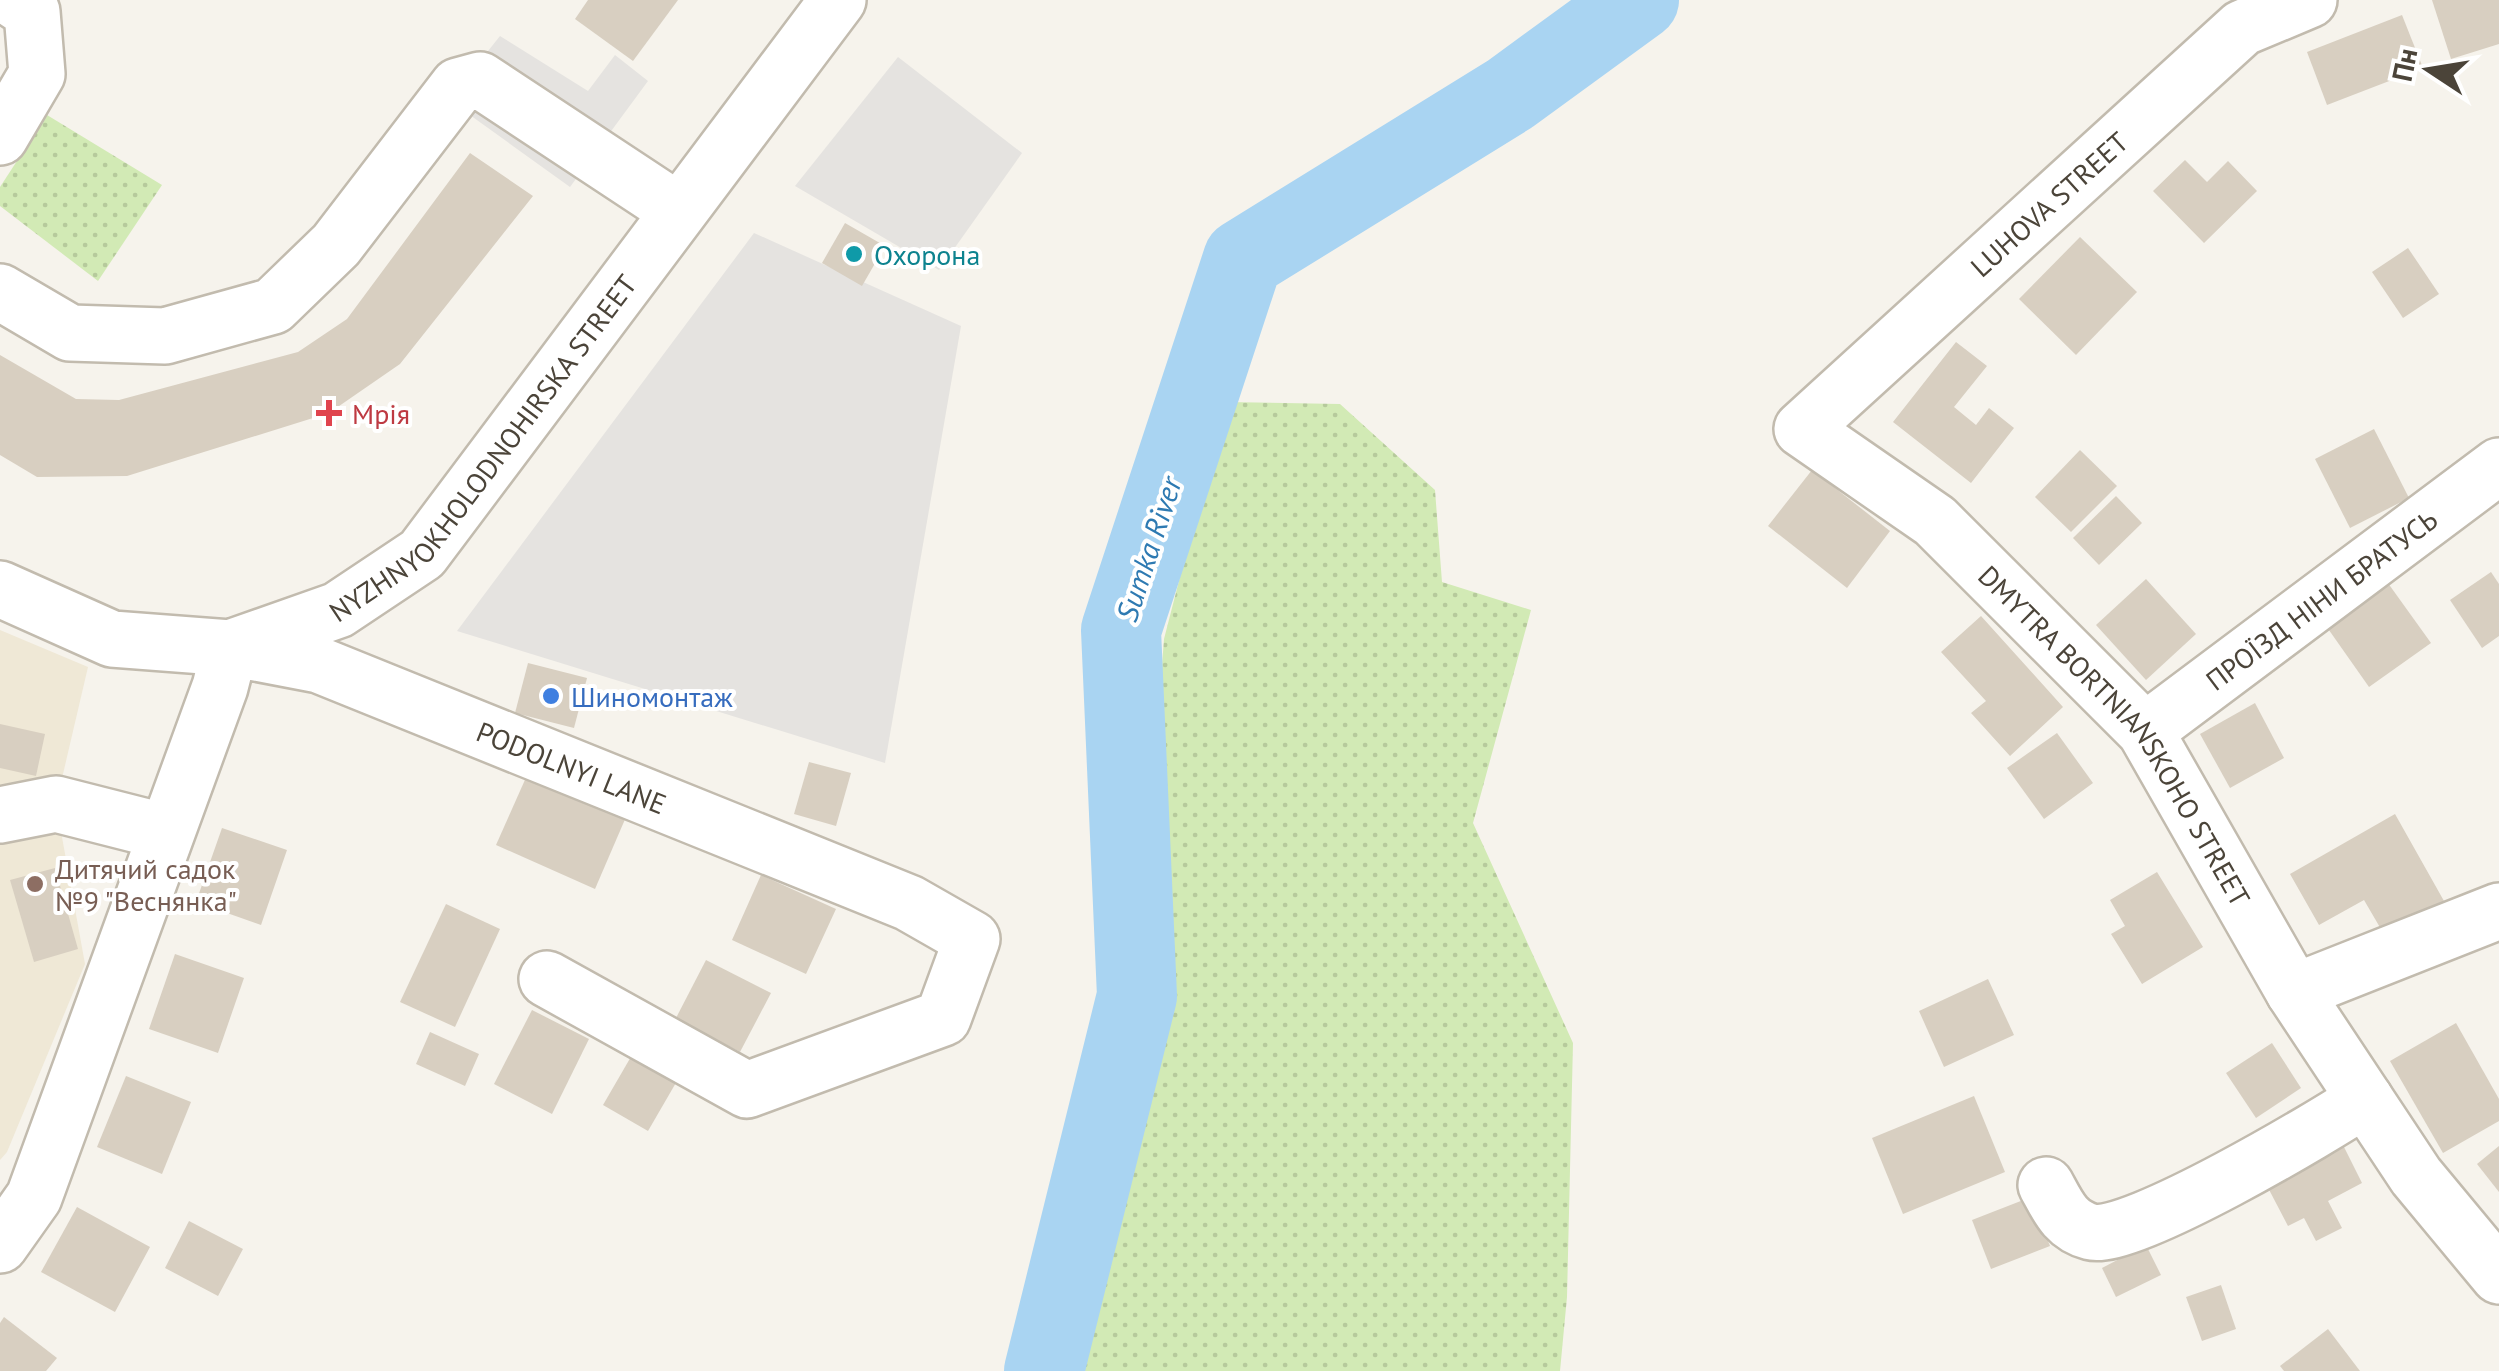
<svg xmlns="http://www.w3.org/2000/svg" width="2499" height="1371" viewBox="0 0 2499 1371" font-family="'PT Sans',sans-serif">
<defs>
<pattern id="grass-dots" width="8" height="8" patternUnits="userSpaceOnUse" patternTransform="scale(2.5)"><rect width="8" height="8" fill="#d2eab5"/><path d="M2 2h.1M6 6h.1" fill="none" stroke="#b6ca9c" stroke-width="1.8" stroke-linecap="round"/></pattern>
</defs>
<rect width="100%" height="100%" fill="#f6f3ec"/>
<path fill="#efe8d6" d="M0,630L88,667L56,804L85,964L7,1152L0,1160Z"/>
<g fill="url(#grass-dots)">
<path d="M47,115L162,185L98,281L0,206V187Z"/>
<path d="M1225,402L1340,404L1435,490L1442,582L1531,610L1473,823L1573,1043L1567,1297L1560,1371H1044L1137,996L1164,639Z"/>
</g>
<g fill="#e5e3e0">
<path d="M500,36L588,91L615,55L648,81L570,187L449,100Z"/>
<path d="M898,57L1022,153L939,270L795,186Z"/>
<path d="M754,233L961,326L885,763L457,631Z"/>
</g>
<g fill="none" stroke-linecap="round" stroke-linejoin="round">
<path stroke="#a9d4f2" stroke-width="80" d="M1044,1371L1137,996L1121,630L1243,259L1510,94L1639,0"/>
</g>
<g fill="#d8cfc1">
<path d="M588,0H678L633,61L575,19Z"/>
<path d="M2432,0H2499V44L2451,59Z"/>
<path d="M2402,15L2423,68L2327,105L2307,52Z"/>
<path d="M470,153L533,196L400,364L329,413L127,476L37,477L0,455V355L76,399L119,400L298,352L347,319Z"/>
<path d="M2185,160L2207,182L2228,161L2257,191L2204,243L2153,191Z"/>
<path d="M845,223L885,246L862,286L822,263Z"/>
<path d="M2080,237L2137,292L2076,355L2019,299Z"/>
<path d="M2408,248L2439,294L2403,318L2372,272Z"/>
<path d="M1956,342L1987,366L1954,407L1976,425L1989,408L2014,428L1971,483L1893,422Z"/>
<path d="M2374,429L2409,498L2350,528L2315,459Z"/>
<path d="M2080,450L2117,486L2071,532L2035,497Z"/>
<path d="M1812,470L1890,531L1847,588L1768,526Z"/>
<path d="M2116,496L2142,523L2099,565L2073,538Z"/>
<path d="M2491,572L2499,584V636L2482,648L2450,600Z"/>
<path d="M2146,579L2196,634L2146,680L2096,625Z"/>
<path d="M2385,579L2431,643L2369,687L2324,623Z"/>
<path d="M1981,616L2063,707L2010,756L1971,713L1986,701L1941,652Z"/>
<path d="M528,663L587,678L574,728L515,713Z"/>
<path d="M2255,703L2284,758L2230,788L2200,734Z"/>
<path d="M0,724L45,734L36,776L0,768Z"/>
<path d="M2057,733L2093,783L2044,819L2007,768Z"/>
<path d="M809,762L851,773L836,826L794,814Z"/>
<path d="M528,773L626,817L595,889L496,845Z"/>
<path d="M2395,814L2444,901L2385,936L2364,900L2319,925L2290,874Z"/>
<path d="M222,828L287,850L261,925L196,902Z"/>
<path d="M55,868L78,949L34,962L10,880Z"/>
<path d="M2157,872L2203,947L2142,984L2111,934L2125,926L2110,900Z"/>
<path d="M761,875L836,909L806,974L732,940Z"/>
<path d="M446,904L500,929L455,1027L400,1002Z"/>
<path d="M175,954L244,978L218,1053L149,1029Z"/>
<path d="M706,960L771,993L740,1052L676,1018Z"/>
<path d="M1988,979L2014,1035L1944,1067L1919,1011Z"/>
<path d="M532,1010L589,1039L552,1114L494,1084Z"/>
<path d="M2456,1023L2499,1099V1121L2443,1153L2390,1061Z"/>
<path d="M430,1032L479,1054L465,1086L416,1064Z"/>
<path d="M2272,1043L2301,1088L2256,1118L2226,1073Z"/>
<path d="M632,1055L677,1081L648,1131L603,1105Z"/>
<path d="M126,1076L191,1102L162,1174L97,1147Z"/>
<path d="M1974,1096L2005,1172L1903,1214L1872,1138Z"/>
<path d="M2342,1143L2362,1183L2328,1201L2342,1228L2316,1241L2304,1218L2288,1226L2265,1182Z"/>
<path d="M2499,1146V1192L2477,1164Z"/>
<path d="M2031,1197L2050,1246L1991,1269L1972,1220Z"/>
<path d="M77,1207L150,1247L115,1312L41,1272Z"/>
<path d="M189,1221L243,1249L218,1296L165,1268Z"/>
<path d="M2146,1245L2161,1275L2116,1297L2102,1268Z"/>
<path d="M2221,1285L2236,1329L2202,1341L2186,1297Z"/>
<path d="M4,1317L57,1358L46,1371H0V1323Z"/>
<path d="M2328,1329L2360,1371H2284L2280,1366Z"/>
</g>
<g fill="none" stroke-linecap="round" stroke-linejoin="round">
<defs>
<g id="minor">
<path id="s1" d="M2309,0L2242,28L1802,429L1935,521L2145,731L2294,992L2416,1176L2499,1276"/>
<path d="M0,137L37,74L32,12L14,0"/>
<path d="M0,292L70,333L165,336L273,306L336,245L458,86L480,80L677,210"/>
<path id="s2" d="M0,589L112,639L230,648L338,610L422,554L838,0"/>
<path id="s3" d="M2145,731L2499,466"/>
<path d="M0,815L56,804L166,832"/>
<path d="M2294,992L2499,911"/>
<path d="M2046,1185C2058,1207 2065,1225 2091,1232C2130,1242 2325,1126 2365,1099"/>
<path id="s4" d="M0,1245L34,1197L220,687L230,648L319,665L909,903L972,939L943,1018L747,1090L547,979"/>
</g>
</defs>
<use href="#minor" stroke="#c2bbae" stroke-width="60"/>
<use href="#minor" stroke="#fff" stroke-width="55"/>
</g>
<circle fill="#0f9aa8" stroke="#fff" stroke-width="4" cx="854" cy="254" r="10"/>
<path fill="#e0444e" stroke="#fff" stroke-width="4" d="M324 398h10v10h10v10h-10v10h-10v-10h-10v-10h10z"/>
<circle fill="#3f7fe0" stroke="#fff" stroke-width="4" cx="551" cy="696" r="10"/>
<circle fill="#8d6e63" stroke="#fff" stroke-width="4" cx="35" cy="884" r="10"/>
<g text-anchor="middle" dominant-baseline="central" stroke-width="8" stroke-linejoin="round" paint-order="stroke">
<g font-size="28" fill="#4b4439" stroke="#fff">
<text transform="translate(2049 204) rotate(-42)">LUHOVA STREET</text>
<text stroke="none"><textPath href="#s2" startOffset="575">NYZHNYOKHOLODNOHIRSKA STREET</textPath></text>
<text stroke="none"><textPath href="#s3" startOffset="220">ПРОЇЗД НІНИ БРАТУСЬ</textPath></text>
<text stroke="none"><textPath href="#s1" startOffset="1112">DMYTRA BORTNIANSKOHO STREET</textPath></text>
<text stroke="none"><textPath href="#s4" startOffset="1005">PODOLNYI LANE</textPath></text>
</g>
<g font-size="28" fill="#0d838f" stroke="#fff" text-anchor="start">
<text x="874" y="254">Охорона</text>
</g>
<g font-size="28" fill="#be3a42" stroke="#fff" text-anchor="start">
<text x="352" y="413">Мрія</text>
</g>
<g font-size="28" fill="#366cbe" stroke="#fff" text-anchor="start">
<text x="571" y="696">Шиномонтаж</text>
</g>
<g font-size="28" fill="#785e54" stroke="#fff" text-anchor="start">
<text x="55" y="868">Дитячий садок<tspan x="55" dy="32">№9 "Веснянка"</tspan></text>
</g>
<g font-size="30" font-style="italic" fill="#2e7ab2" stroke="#fff">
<text transform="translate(1148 549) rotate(-72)">Sumka River</text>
</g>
</g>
<g transform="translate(2429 70) rotate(282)" stroke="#ffffff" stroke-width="8" paint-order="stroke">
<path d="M0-8L18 38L0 25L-18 38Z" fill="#4b4439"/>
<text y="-15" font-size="28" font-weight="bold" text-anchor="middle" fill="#4b4439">Пн</text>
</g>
</svg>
